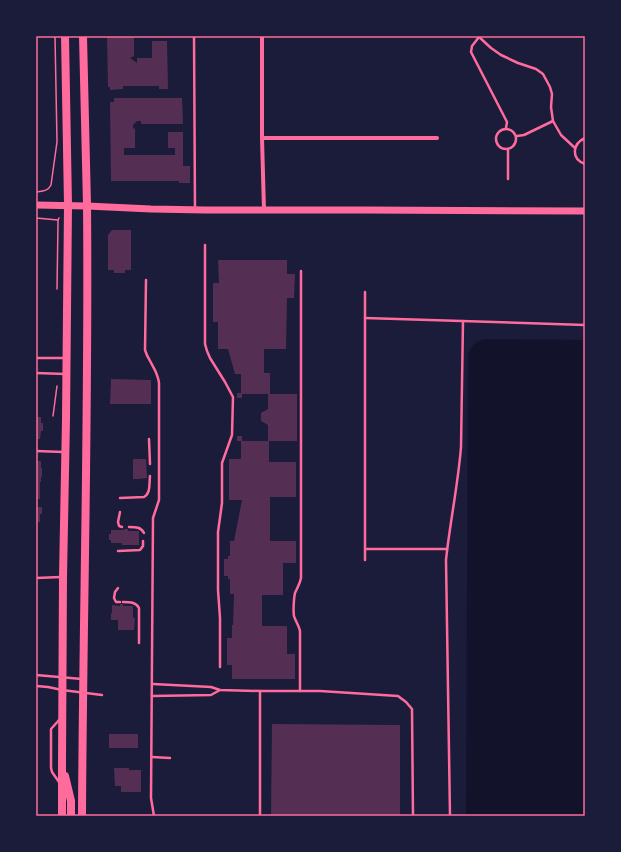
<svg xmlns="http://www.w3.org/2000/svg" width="621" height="852" viewBox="0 0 621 852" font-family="Montserrat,sans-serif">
<rect width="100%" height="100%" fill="#1b1b3a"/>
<path fill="#12122b" d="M487,339L585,340V816H466L468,354C474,343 475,341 487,339Z"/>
<g fill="#542f53">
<path d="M107,36H134V56L130,58L137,63V58H152V41H167L168,89H159V86H123V89L110,90V87H108Z"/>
<path d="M114,98H182L183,124H141V121H137L133,125V129L135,128V148H124V155H175V148H168V132H183V166H190V183H179V181H111L110,102H114Z"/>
<path d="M112,230H131V270H125V273H114V270H108V235Z"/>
<path d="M218,260H287V274H295L294,298H287L286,349H264V373H270V394H297V441H269V462H296V497H270V541H296V563H283V595H262V626H287V654H295V679H232V665H227V638H232V625H233L234,594H230V579H228V576H224V559H228V556H230V541H234L242,500H229V459H241V441H237V436H242V441H268V425L261,421V413L268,409V394H242V398H237V393H241V374H235L228,349H218V322H213V283H219Z"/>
<path d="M111,379L151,380V404H110Z"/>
<path d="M36,417H41V423H43V431H41L40,439H36Z"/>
<path d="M133,459H146L147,478L138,479H133Z"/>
<path d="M36,461H41V468H42V477H41V482H40V499H36Z"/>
<path d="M36,507H42V514H40V522H36Z"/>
<path d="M124,529H128V531H139V545H122V543H111V540H109V534H111V530H124Z"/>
<path d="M120,604H123V606H133V618H135L134,630H118V620H111V613H112V605L120,606Z"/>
<path d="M272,724L400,725V816H271Z"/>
<rect x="109" y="734" width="29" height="14"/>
<path d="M114,768H129V770H141V792H121V786H115Z"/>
</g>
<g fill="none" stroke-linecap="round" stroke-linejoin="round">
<g stroke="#ff6b9d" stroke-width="1.5">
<path d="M36,192C43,191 48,191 51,185L57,142L55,36"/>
<path d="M36,218L58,220"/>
<path d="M57,289L58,223V220L59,218"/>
<path d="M53,416L57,386"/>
</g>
<g stroke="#ff6b9d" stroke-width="2.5">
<path d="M194,36L195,209"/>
<path d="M478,36L491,48L501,55L518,63L536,69L543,74L550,87L552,94L551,107L553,121L561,135L575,148"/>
<path d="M479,37L472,46L471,52L507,122L506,128"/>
<circle cx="506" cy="139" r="10"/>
<path d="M517,136L524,135L553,121"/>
<path d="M585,138C572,144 571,159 585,164"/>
<path d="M508,149V179"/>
<path d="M205,245V344L207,351L210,358L225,382L233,397L232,435L222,463V503L218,532V590L220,618V667"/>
<path d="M146,280L145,350C146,353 147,356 149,359C153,367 158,373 159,383V500L153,518L151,798L154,816"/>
<path d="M365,318L585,325"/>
<path d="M36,358H64"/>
<path d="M36,373L65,374"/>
<path d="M149,439L150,464"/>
<path d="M36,451L63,452"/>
<path d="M120,498L144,497C151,493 149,484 150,476"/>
<path d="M120,512L118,522L119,526L122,527"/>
<path d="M129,527C136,527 141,527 144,533"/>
<path d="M365,549H447"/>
<path d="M118,551L140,550L143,546V541"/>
<path d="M365,560V292"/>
<path d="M36,578L61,577"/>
<path d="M118,588L115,592L114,598L116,602H120"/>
<path d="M123,602C130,602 136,602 139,608V643"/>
<path d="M36,675L82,679"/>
<path d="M153,684L211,687L220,690L260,691H320L398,696L406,702L412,709L413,816"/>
<path d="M36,686L48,687L62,690L102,695"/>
<path d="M300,691V631C299,626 295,620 294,616C293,611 294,597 295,593C297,588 300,584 301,578V271"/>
<path d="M152,696L211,695L220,690"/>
<path d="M152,757L170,758"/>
<path d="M59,782L52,772L51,768V729L60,719"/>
<path d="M260,816V691"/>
<path d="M450,816L446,560C450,522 458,485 461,447L463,321"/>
</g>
<g stroke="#ff6b9d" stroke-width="4">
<path d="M262,36V138L264,210"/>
<path d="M262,138H437"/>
</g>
<path stroke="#ff6b9d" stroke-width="7" d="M36,205L87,206L151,209L205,210H365L585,211"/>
<g stroke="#ff6b9d" stroke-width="8">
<path d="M65,776L71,801V816"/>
<path d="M62,816V764L63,577L66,419L68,205L65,36"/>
<path d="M82,816C83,612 89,408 87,205C86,148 84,92 83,36"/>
</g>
</g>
<rect width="621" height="852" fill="none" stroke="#1b1b3a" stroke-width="74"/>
<rect x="37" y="37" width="547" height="778" fill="none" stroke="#ff6b9d" stroke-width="1.5"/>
</svg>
